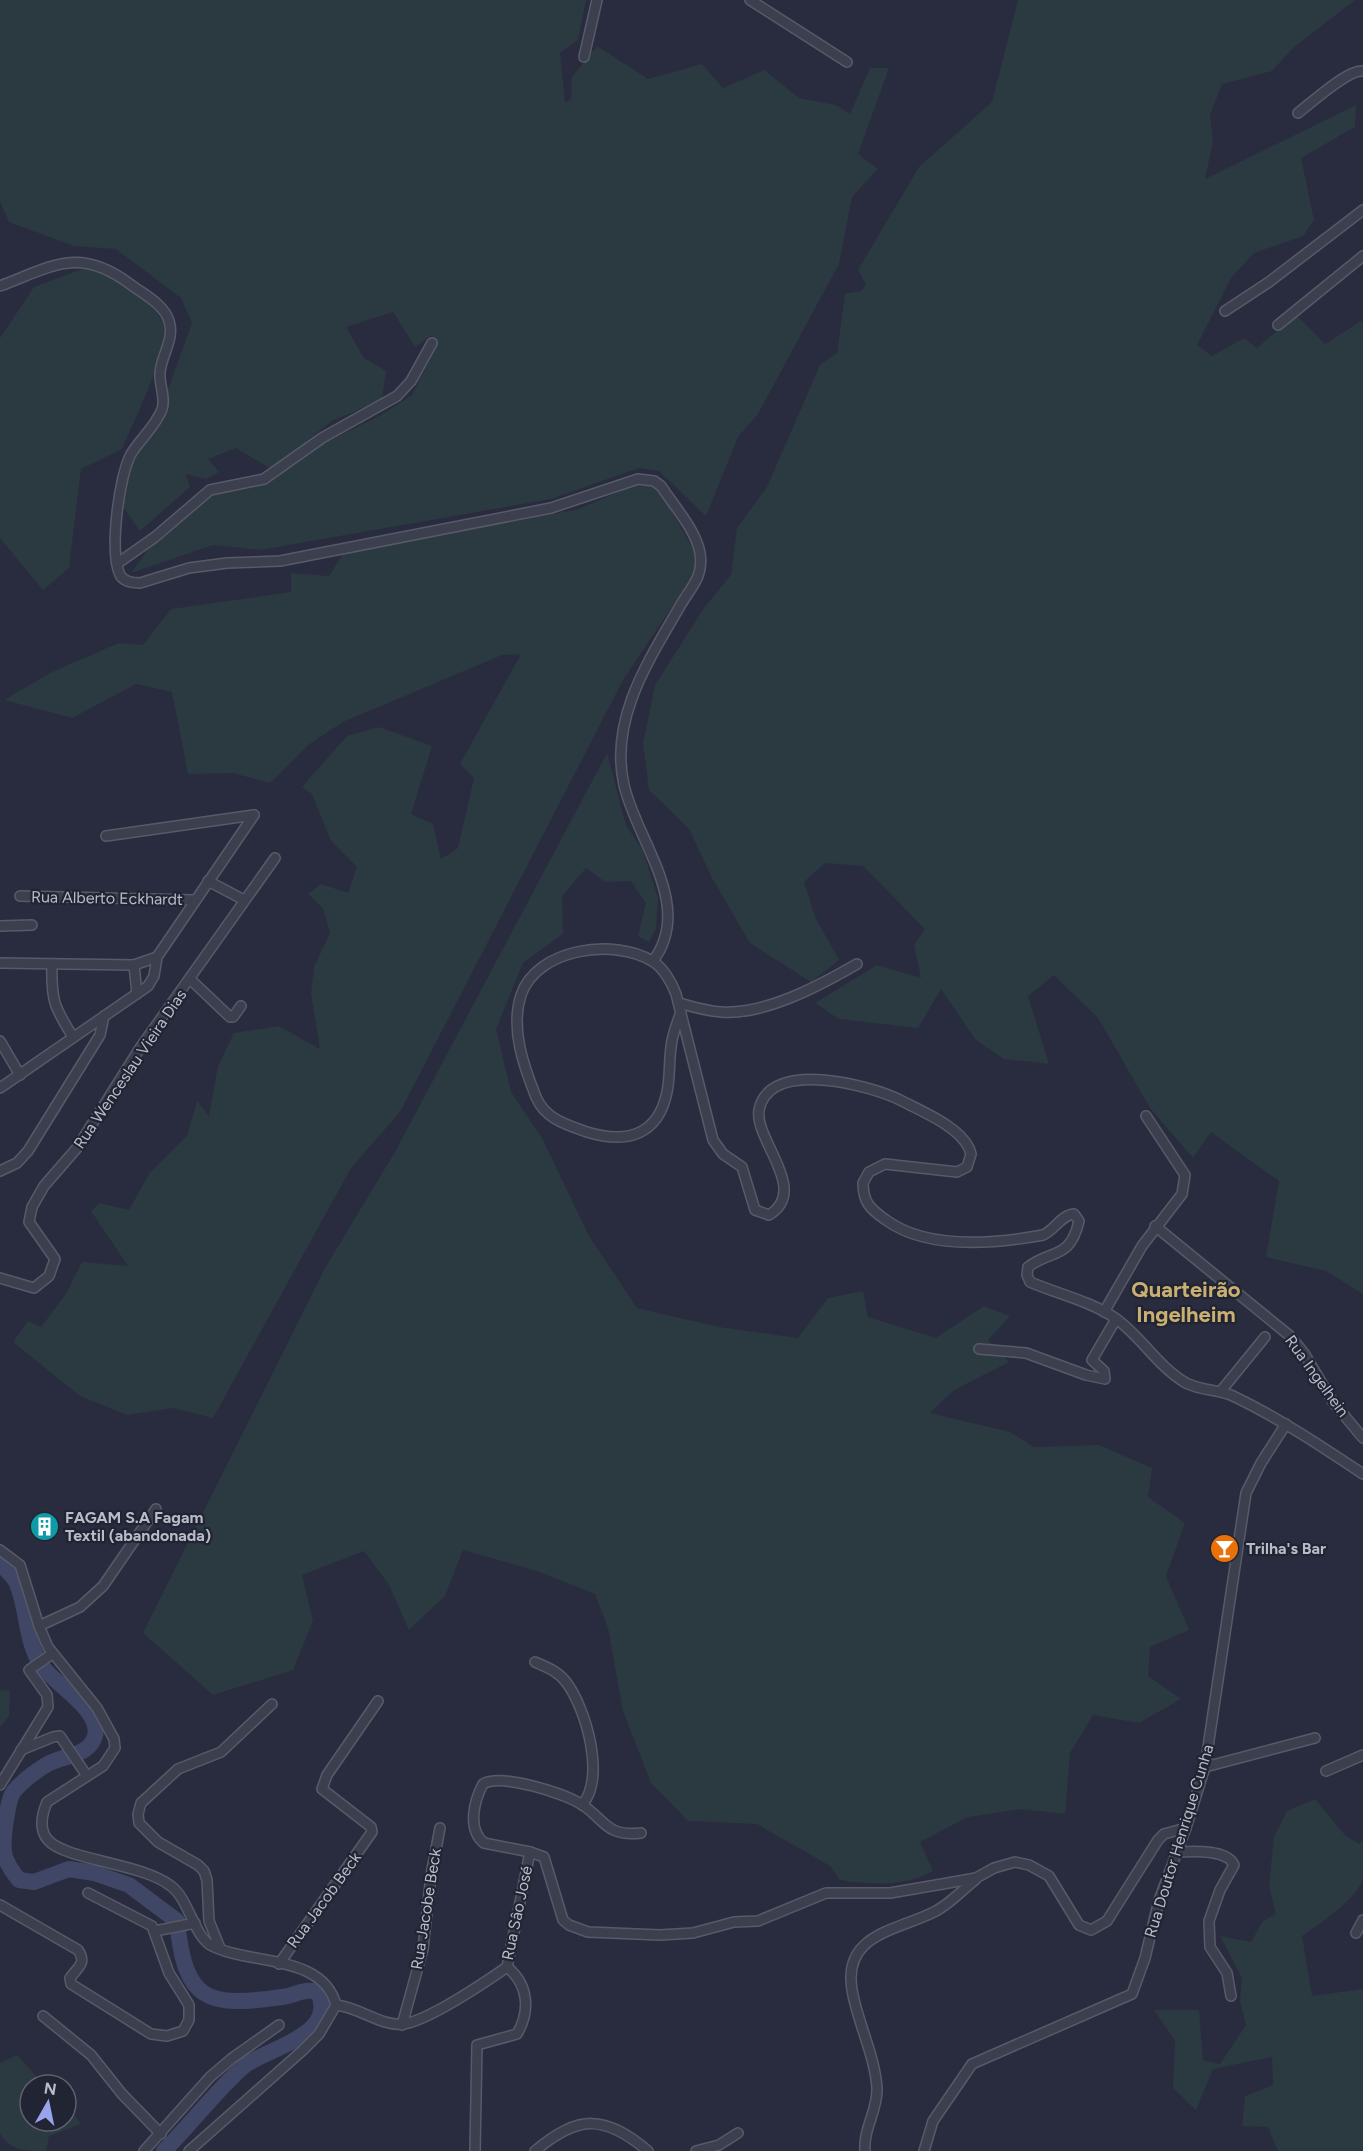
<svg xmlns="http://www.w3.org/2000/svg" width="1363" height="2151" viewBox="0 0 1363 2151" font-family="Figtree,sans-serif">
<rect width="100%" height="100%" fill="#292c3e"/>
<g fill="#2b3940">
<path d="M0,0H586L578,40L560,53L565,103L571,99L572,77L597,46L648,79L702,64L723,88L764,70L799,98L836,105L850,114L870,68H889L858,154L878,169L852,197L839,264L758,414L738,437L706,516L659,471L639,468L551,499L260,550L213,545L131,573L154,541L210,489L267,484L321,445L381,415L412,395L437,345L432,335L415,347L393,312L346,327L364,358L386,371L382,400L332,421L271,469L236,448L208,459L219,472L206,479L186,474L190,487L140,531L123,507L128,470L170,384L192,323L181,298L116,249L74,246L9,222L0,201Z"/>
<path d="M1018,0H1355L1293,48L1272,71L1222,84L1210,115L1213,141L1205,179L1356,105L1355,127L1301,158L1314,220L1303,236L1254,253L1231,278L1197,345L1212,356L1244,338L1257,348L1296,315L1325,344L1361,321L1363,323V1294L1326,1271L1266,1257L1279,1181L1211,1132L1193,1158L1150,1108L1098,1018L1054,975L1028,996L1049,1064L1004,1059L976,1040L941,989L918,1028L839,1019L815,1003L877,965L921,978L914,945L925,929L863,866L825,863L804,882L815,917L839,960L811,982L750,943L712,878L689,829L649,790L643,743L655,685L704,608L731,575L737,528L767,487L820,365L837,353L845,294L861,291L866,285L858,270L919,167L992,102Z"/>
<path d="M88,267C111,277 158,302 165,328C170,347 131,428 122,449L81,469L69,568L43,590L0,538V338L34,287Z"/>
<path d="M649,482L658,487L699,560L692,577L623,680L400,1112L351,1168L213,1418L173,1408L127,1415L80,1396L13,1342L28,1321L41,1327L66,1294L82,1262L128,1266L91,1211L100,1203L129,1210L149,1174L187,1136L197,1101L209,1116L218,1066L234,1033L279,1026L320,1049L311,993L314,967L330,933L323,908L308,894L321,884L348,893L357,867L331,841L312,794L302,787L347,736L379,727L432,746L411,814L433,824L441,859L458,848L474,778L460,764L521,654L502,655L343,722L308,745L270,783L233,773L188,774L172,692L136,684L72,718L4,700L52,672L119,643L143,645L171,609L291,592V573L329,576L343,554L579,509L634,485Z"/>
<path d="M607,753L626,825L643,851L658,898L656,929L649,942L638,936L646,903L631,881L605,882L586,868L562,896L563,934L523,963L496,1029L511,1092L542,1138L589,1236L637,1308L719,1327L798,1338L828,1298L863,1291L868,1317L936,1338L984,1306L1010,1316L988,1340L1009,1362L954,1390L930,1413L1010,1432L1034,1447L1099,1445L1152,1468L1148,1497L1185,1523L1166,1576L1189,1630L1150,1647L1148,1676L1181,1699L1139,1723L1093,1715L1070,1753L1065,1814L1021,1809L968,1817L920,1842L933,1871C904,1887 872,1885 840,1880L830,1866L757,1824L688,1821L651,1783L623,1711L608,1628L595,1594L537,1571L463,1550L445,1596L409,1630L389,1585L364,1551L302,1575L313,1621L293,1670L213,1695L143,1633L325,1268L395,1152Z"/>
<path d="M0,1690L10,1691L9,1716L0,1727Z"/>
<path d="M1315,1799L1345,1835L1359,1844L1363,1840C1363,1852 1363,1866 1363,1878C1360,1897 1318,1925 1302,1936L1312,1996L1363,1989V2151H1278L1268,2127L1242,2126L1245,2096L1273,2085L1272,2057L1213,2069L1196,2110L1173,2088L1175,2041L1154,2010H1199L1203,2060L1220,2064L1246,2025L1240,2001L1242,1978L1220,1936L1251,1942L1263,1921L1276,1914L1269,1886L1274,1837L1287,1811Z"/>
<path d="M17,2055L44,2085H30V2121H66V2103L81,2124L49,2136L46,2151C29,2151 8,2151 0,2133V2063Z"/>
</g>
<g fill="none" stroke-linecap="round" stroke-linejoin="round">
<path stroke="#404665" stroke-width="16" d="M0,1563C5,1569 14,1576 17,1584C28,1610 25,1642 42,1666C53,1683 102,1710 95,1736C89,1757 62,1755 46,1765C36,1771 22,1782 14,1791C8,1799 7,1816 5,1826C2,1852 2,1859 19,1880L34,1882L69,1869L94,1873L129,1885L177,1921C185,2001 206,2008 282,1997C296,1995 304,1988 318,1992C338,2037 265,2048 243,2067C214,2093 191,2124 164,2151"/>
<defs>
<g id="minor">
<path d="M750,0L847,62"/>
<path d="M584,57L597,0"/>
<path d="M1298,113C1311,103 1348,69 1363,71"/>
<path d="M0,286C53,266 79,246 130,284C143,294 164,304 169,321C175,339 161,356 160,373C159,385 166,398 162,409C156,426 140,439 131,454C119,476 109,552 120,575C124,582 132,583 140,583L189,568L227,563L280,561L551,508L638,479L654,481L661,486C674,506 696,530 700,553C704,577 691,587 680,606C649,660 609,719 624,785C636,840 695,905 653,961"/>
<path d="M1225,311L1269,282L1363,210"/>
<path d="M1278,325L1363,256"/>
<path d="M118,563L155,537L210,490L264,479L322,438L397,396L411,381L432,343"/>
<path d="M106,836L254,815"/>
<path d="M208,881L244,900"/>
<path d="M20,896L194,900"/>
<path d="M0,926L32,925"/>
<path d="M0,963L134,965L157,957"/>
<path d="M52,964C51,1000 54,1007 73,1037"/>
<path d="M134,965L137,994"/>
<path d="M191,980L230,1017H233L241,1006"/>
<path d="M679,1003C693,1007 707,1011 721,1012C765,1015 819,986 857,964"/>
<path d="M681,1012C677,1023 672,1035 671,1047C669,1062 670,1078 667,1092C658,1136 626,1144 587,1132C567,1125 545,1119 536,1097C524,1067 510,1029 521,995C537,948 614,938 652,961C663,967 672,983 676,994L713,1140L723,1154L742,1167L755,1210L769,1215C810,1190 754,1140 759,1110C769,1058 871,1085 902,1101C923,1112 958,1126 969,1148L971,1154L967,1167L957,1172L885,1164L869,1172L863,1183C863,1202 870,1209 886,1220C927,1250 994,1244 1043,1235C1055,1230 1061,1215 1074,1214L1079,1221C1070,1260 1052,1249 1028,1267L1027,1275L1030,1282C1058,1294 1090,1301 1115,1318C1141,1336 1157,1366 1186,1383C1201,1391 1218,1389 1233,1396C1279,1418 1321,1446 1363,1474"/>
<path d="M0,1041L20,1075"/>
<path d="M0,1088L148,986L154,976L157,957L254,815"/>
<path d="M0,1171L17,1163L28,1151L100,1035L104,1016"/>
<path d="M1155,1226L1290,1336L1304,1353L1333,1402L1363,1438"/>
<path d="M0,1278L34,1288L49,1276L55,1259L29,1222L32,1207L44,1186L77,1148L140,1048L275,858"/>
<path d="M1104,1312L1142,1246L1182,1194L1185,1175L1146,1116"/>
<path d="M979,1349L1026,1353L1086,1375L1105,1379L1104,1371L1092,1360L1116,1319"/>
<path d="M1221,1391L1265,1337"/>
<path d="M0,1550L20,1565L39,1626L48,1647L97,1708L114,1739L115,1748L103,1766L47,1802C42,1814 38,1829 48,1840C65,1860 142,1863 171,1886C189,1899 194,1937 212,1946C250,1965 323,1954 336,2005L319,2034L302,2051L189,2151"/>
<path d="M39,1626L80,1607L103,1586L156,1509"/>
<path d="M535,1662C546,1667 558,1671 566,1682C586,1708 606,1778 582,1805"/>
<path d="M21,1750L53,1737L60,1736L87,1776"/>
<path d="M1205,1767L1315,1738"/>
<path d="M1326,1771L1363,1755"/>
<path d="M0,1785L48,1707L47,1695L29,1670L52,1654"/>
<path d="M641,1833C605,1837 605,1819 581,1804C563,1793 501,1773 483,1784C474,1801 467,1829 484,1843L530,1852L544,1857L563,1920L569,1925L588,1932L660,1935L693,1933L734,1922L758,1921L826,1893H890L948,1883L976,1878L994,1868L1015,1862L1029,1865L1049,1876L1079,1925L1091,1930L1107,1921L1158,1840L1164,1834L1186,1828"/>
<path d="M1177,1852C1193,1851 1227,1849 1234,1865L1220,1890L1209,1921L1210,1947L1227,1973L1231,1996"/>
<path d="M0,1905L78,1950C87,1963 78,1967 70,1978L71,1984L151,2034L167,2036L183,2031L189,2020V2005L169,1973L152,1926L88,1893"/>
<path d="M155,1931L195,1923"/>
<path d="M1356,1933L1363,1920"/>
<path d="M220,1948L209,1921L207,1880L204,1871L198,1865L158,1842L139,1823L138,1814L141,1803L178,1769L221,1752L272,1704"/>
<path d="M279,1964L372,1832L371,1827L322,1789L327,1775L378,1701"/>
<path d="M336,2005C359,2007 380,2026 402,2024C425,2023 487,1981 507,1967L530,1852"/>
<path d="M43,2016L91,2055L122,2094L161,2134"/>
<path d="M402,2025L423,1949L431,1875L440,1828"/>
<path d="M144,2151L210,2077L231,2059L279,2025"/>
<path d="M475,2151L477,2045L517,2034C531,2010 528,1984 507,1967"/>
<path d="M535,2151C579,2114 605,2115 648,2151"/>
<path d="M696,2151L719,2145L738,2133"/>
<path d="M865,2151C863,2129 878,2110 877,2088C875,2057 859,2025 853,1995C839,1933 898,1931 936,1911C952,1902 961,1891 975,1880"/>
<path d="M924,2151L933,2121L972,2064L1132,1994L1145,1958L1159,1900L1186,1828L1205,1767L1246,1493L1261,1463L1286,1424"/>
</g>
</defs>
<use href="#minor" stroke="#575a69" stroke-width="12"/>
<use href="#minor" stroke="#3c3f4e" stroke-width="9"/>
</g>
<defs>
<symbol id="building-disc" viewBox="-11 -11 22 22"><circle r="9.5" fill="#0f9aa8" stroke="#212433"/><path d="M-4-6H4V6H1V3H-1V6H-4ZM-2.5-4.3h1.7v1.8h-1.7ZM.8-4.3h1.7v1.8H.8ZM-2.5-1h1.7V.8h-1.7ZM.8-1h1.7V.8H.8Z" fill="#fff"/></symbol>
<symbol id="bar-disc" viewBox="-11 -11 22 22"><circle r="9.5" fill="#e8710a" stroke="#212433"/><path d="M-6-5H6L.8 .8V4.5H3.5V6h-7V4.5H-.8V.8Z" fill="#fff"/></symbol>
</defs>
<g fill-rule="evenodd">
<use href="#building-disc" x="28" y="1510" width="33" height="33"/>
<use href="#bar-disc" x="1208" y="1532" width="33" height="33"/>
</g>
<g text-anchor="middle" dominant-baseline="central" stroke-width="4.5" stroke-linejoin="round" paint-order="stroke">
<g font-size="16" fill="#b9bbc9" stroke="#212433">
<text transform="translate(107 898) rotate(1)">Rua Alberto Eckhardt</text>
<text transform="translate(130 1069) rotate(-56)">Rua Wenceslau Vieira Dias</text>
<text transform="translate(1317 1376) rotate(54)">Rua Ingelhein</text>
<text transform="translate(1179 1841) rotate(-73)">Rua Doutor Henrique Cunha</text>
<text transform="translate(324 1900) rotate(-54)">Rua Jacob Beck</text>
<text transform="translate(426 1909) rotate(-81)">Rua Jacobe Beck</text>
<text transform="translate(517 1913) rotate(-78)">Rua Sâo José</text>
</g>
<g font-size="16" font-weight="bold" fill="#b9bbc9" stroke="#212433" text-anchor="start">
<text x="65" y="1517">FAGAM S.A Fagam<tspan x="65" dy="18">Textil (abandonada)</tspan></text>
<text x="1246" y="1548">Trilha's Bar</text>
</g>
<g font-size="22" font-weight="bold" fill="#caaf72" stroke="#212433">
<text x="1186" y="1289">Quarteirão<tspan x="1186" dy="25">Ingelheim</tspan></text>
</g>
</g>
<g transform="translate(48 2103) rotate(9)"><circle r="28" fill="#212433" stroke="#5e606f" stroke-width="1.5"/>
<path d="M0-4.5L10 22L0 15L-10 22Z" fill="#99a4ed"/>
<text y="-9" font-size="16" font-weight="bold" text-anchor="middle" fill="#b9bbc9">N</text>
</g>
</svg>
